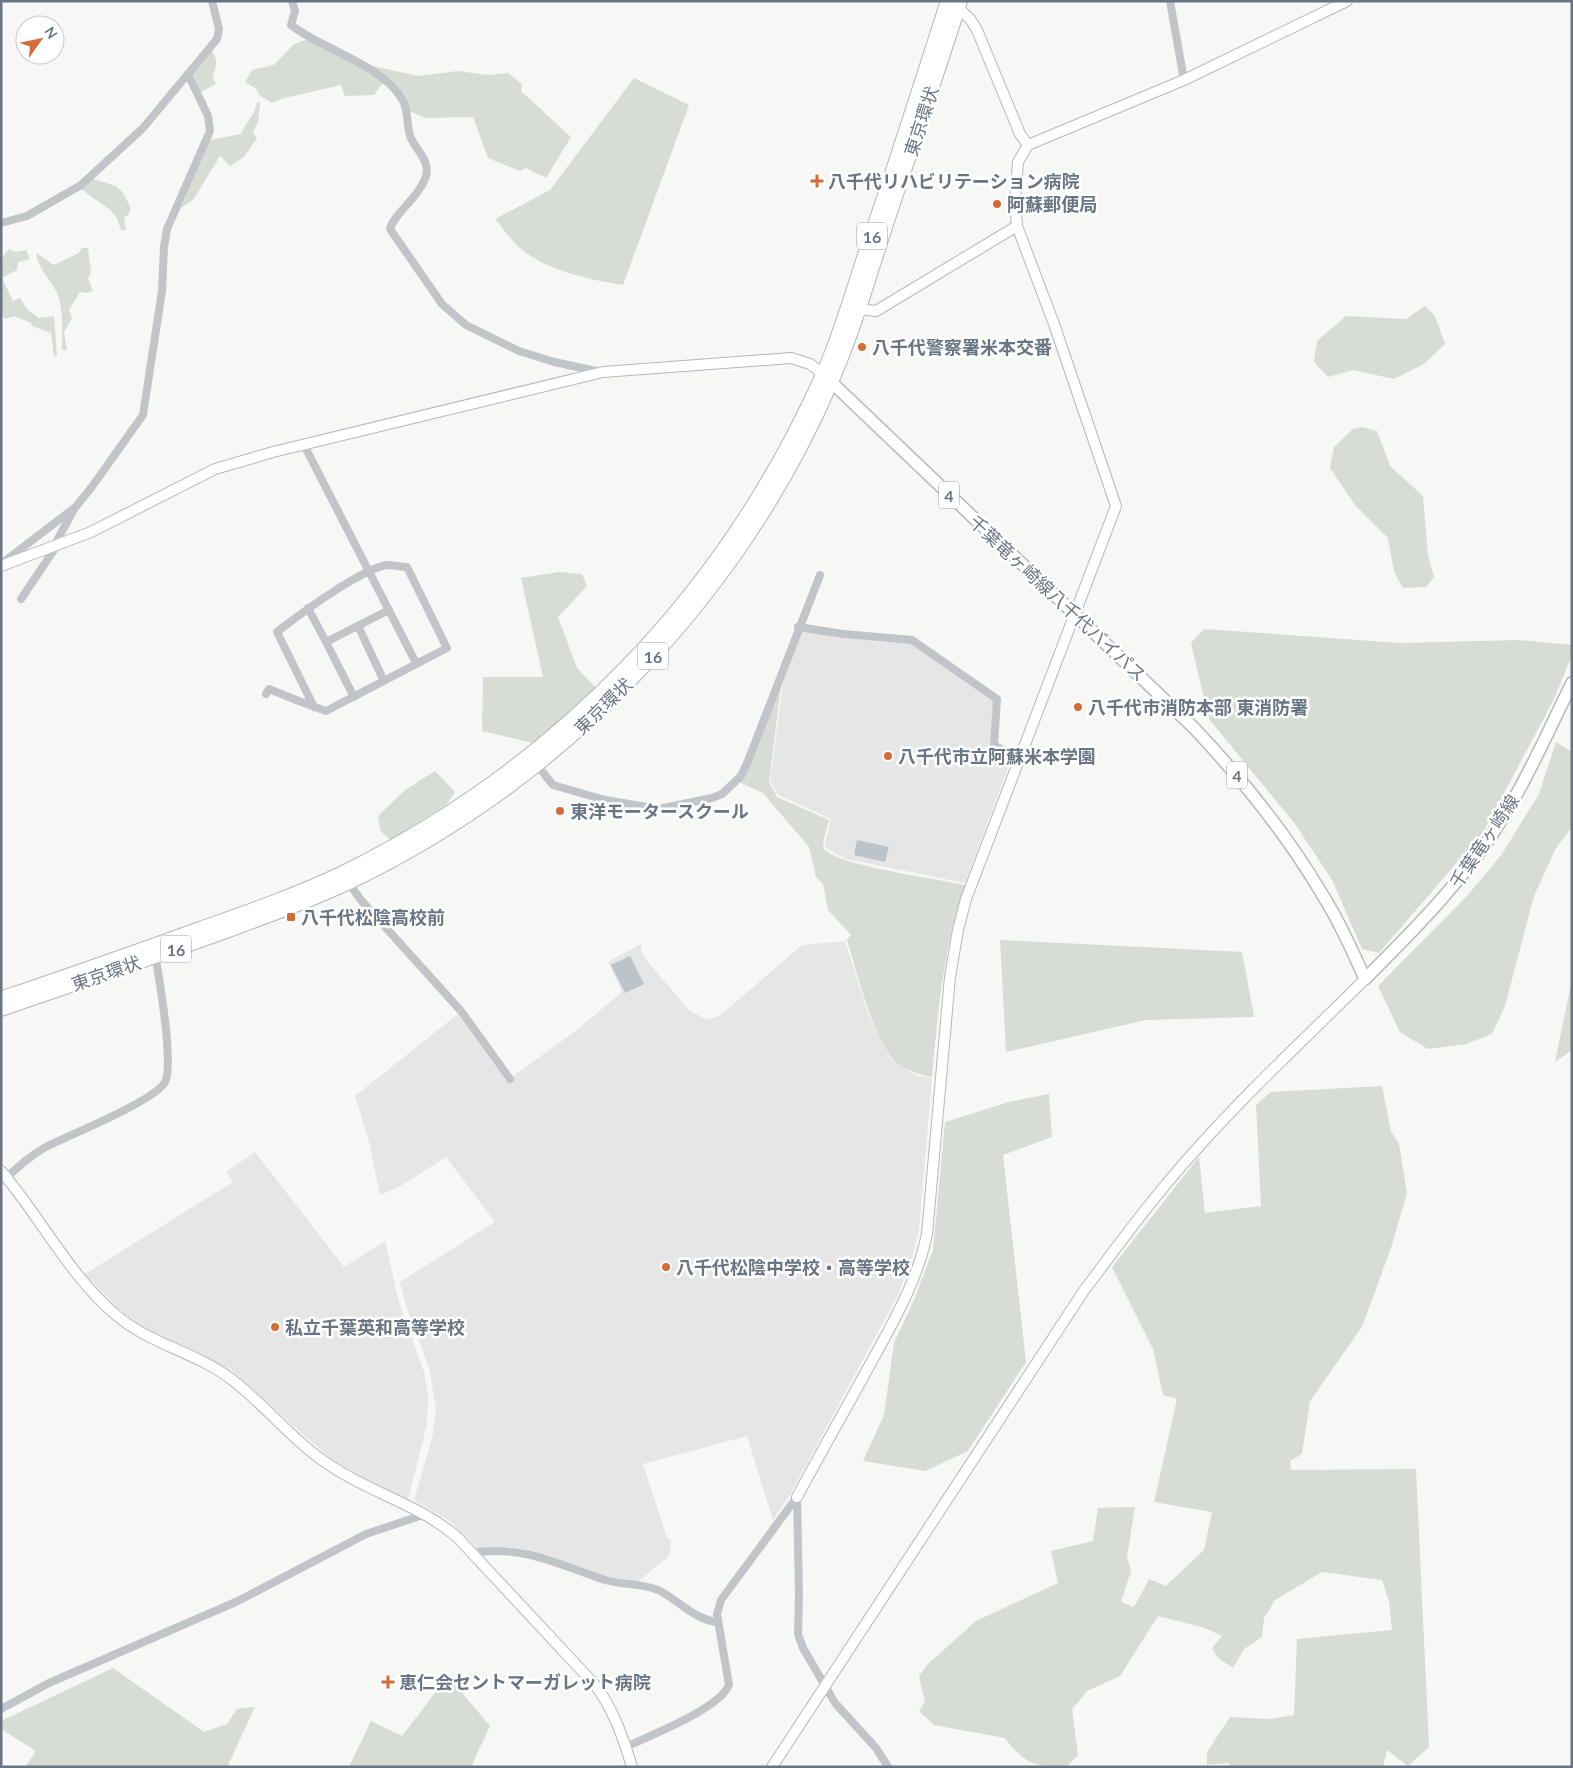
<svg xmlns="http://www.w3.org/2000/svg" width="1573" height="1768" viewBox="0 0 1573 1768" font-family="Lato,'Noto Sans JP',sans-serif">
<rect width="100%" height="100%" fill="#f7f7f5"/>
<g fill="#e5e6e5">
<path d="M802,630L841,638L911,644L994,700L996,750L1010,762L965,883L846,859L827,849L825,846L831,819L778,795L770,781L784,676Z"/>
<path d="M845,941L868,1013L891,1059L917,1076L932,1078L919,1230L913,1255L898,1295L788,1498L773,1520L747,1436L643,1464L667,1537L671,1540L669,1556L636,1583L603,1576L584,1568L523,1549L510,1547L478,1549L451,1522L414,1500L433,1435L436,1408L429,1368L406,1306L400,1282L495,1222L446,1157L399,1187L380,1195L369,1142L355,1096L458,1014L506,1081L573,1033L622,992L608,962L641,944L642,952L648,962L689,1010L707,1020L721,1015L802,945Z"/>
<path d="M255,1152L344,1267L385,1241L399,1303L424,1372L428,1393L427,1424L408,1499L370,1482L331,1459L230,1369L174,1344L136,1323L118,1308L85,1274L233,1182L226,1172Z"/>
</g>
<g fill="#d7dcd4">
<path d="M308,39L348,61L419,76L458,71L488,75L508,73L522,84L521,91L571,137L546,178L526,168L520,171L488,158L473,117L426,118L409,111L387,81L382,84L374,95L345,96L341,85L281,99L272,103L259,95L256,89L245,82L252,70L274,65L294,44Z"/>
<path d="M211,50C219,61 216,66 213,78L216,84L201,92L193,74Z"/>
<path d="M634,78L689,105L623,285C588,279 550,272 521,249C511,241 503,228 495,219L550,190Z"/>
<path d="M257,102L260,103L258,122L253,132L257,138L244,157L230,166L220,156L193,200L181,208L210,140L241,134C246,122 255,115 257,102Z"/>
<path d="M93,179L116,186L123,193L131,208L128,215L124,217L126,230H121L117,218L110,210L81,189Z"/>
<path d="M82,248H88L91,273L88,278L93,291L88,293L80,292L69,310L72,318L64,332L67,351L62,349C62,331 64,307 56,291C49,278 38,268 36,253L54,265L79,253Z"/>
<path d="M9,249L16,252L26,250L30,259L18,262L17,270L2,278L13,301L20,298L27,309L39,318L54,316L57,356H54L51,333L32,326L31,323L14,316L5,319L1,314V259Z"/>
<path d="M1425,306L1435,316L1445,344L1424,364L1394,379L1353,370L1328,377L1314,362L1317,341L1346,316L1406,319Z"/>
<path d="M1362,427L1377,431L1390,466L1423,496L1428,555L1434,577L1426,587L1403,588L1394,572L1388,538L1355,505L1330,468L1334,447L1353,429Z"/>
<path d="M559,572L582,574L587,586L558,617L577,668L597,689L548,733L533,743L482,731L483,677H543L521,578Z"/>
<path d="M1204,629L1400,643L1519,640L1572,645V655L1554,699L1484,831L1379,953L1362,949L1332,880L1295,824L1209,719L1191,643Z"/>
<path d="M781,685L769,782L777,797L829,820C828,827 820,844 825,850C841,866 938,879 965,885C943,948 938,1011 932,1077C919,1075 899,1068 891,1057C870,1025 858,977 847,940L851,935L828,910L823,884L816,877L809,847L763,793L739,782Z"/>
<path d="M1556,742L1572,752V827L1556,848L1534,896L1505,1006L1492,1034L1466,1044L1428,1049L1400,1032L1378,986L1467,896L1502,854L1539,794Z"/>
<path d="M435,771L455,792L446,805L390,840L380,830L378,816L405,790Z"/>
<path d="M1000,940L1242,952L1254,1017L1146,1020L1006,1052Z"/>
<path d="M1572,979V1050L1555,1062Z"/>
<path d="M1382,1086L1391,1131L1399,1144L1407,1193L1391,1248L1362,1327L1310,1401L1302,1454L1290,1461L1291,1470L1416,1469L1429,1747L1408,1766L1387,1750L1383,1767H1230L1229,1763L1207,1765V1752L1230,1717L1270,1719L1294,1715L1297,1639L1392,1630L1389,1602L1382,1580L1322,1572L1275,1600L1264,1618L1262,1637L1244,1649L1233,1668L1218,1658L1212,1648L1222,1636L1205,1628L1158,1616L1120,1676L1087,1691L1072,1709L1078,1755L1066,1767C1034,1767 1024,1763 1005,1738L934,1725L919,1711L925,1702L919,1676L928,1664L976,1621L1058,1583L1051,1551L1093,1541L1098,1508L1135,1507L1127,1557L1131,1571L1121,1602L1134,1607L1149,1579L1166,1586L1204,1550L1212,1512L1154,1502L1177,1399L1163,1395L1153,1349L1112,1267L1199,1157L1205,1213L1261,1206L1256,1105L1271,1092Z"/>
<path d="M1049,1094L1052,1137L1003,1155L1026,1362L968,1451L925,1471L863,1461L884,1415L894,1343L914,1300L933,1250L945,1122L1009,1102Z"/>
<path d="M113,1668L204,1732L227,1724L237,1709L255,1707L227,1767H25L36,1751L1,1729V1721Z"/>
<path d="M448,1676L490,1726L471,1767H349L371,1721L402,1736Z"/>
</g>
<g fill="#bcc4ca">
<path d="M857,840L889,847L885,862L854,855Z"/>
<path d="M630,956L644,984L625,993L611,965Z"/>
</g>
<g fill="none" stroke-linecap="round" stroke-linejoin="round">
<defs>
<g id="secondary">
<path d="M954,4L970,19L977,30L1020,134L1028,145"/>
<path d="M859,309L876,311L1017,226"/>
<path d="M1,566L91,532L215,469L273,452L603,372L791,358L810,364L823,374"/>
<path d="M1,1171C41,1218 69,1275 116,1315C151,1345 196,1352 231,1379C267,1406 295,1444 334,1468C374,1494 422,1506 458,1538L596,1686C614,1711 623,1737 632,1767"/>
<path d="M797,1497C820,1454 844,1412 867,1370C891,1326 917,1283 927,1234L950,977L958,930L966,899L1116,506L1054,324L1017,226L1015,202L1018,162L1028,145L1184,80L1347,1"/>
<path d="M772,1767L1083,1292C1119,1244 1154,1196 1194,1152C1248,1091 1308,1036 1365,979"/>
</g>
<path id="primary" d="M826,377L1194,728C1242,779 1286,833 1322,894C1339,921 1352,950 1365,979C1416,928 1466,878 1504,816C1530,774 1550,727 1572,683"/>
<g id="highway">
<path d="M6,997C71,975 136,952 200,929C248,912 297,895 343,873C558,767 724,596 822,377C840,337 852,294 866,252C894,169 921,85 948,1"/>
<path d="M1,1009C76,983 151,958 226,931C268,915 310,901 351,881C563,779 738,598 831,382C853,332 868,279 885,227C910,152 936,77 960,1"/>
</g>
</defs>
<use href="#secondary" stroke="#b4b8bc" stroke-width="12"/>
<use href="#primary" stroke="#b5b8bc" stroke-width="14"/>
<use href="#highway" stroke="#b4b7ba" stroke-width="16"/>
<g stroke="#c1c4c8" stroke-width="8">
<path d="M292,1L295,11L291,25C323,50 384,65 403,101C409,112 406,127 411,138C417,151 430,161 426,176C419,198 394,213 390,229L442,304L466,325L519,351L554,362L601,372"/>
<path d="M1170,1L1184,80"/>
<path d="M1,223L27,216L81,185L143,128L217,39L219,29L212,1"/>
<path d="M304,445L416,663"/>
<path d="M53,548L74,509L91,488L143,415L162,291L164,247L167,229L210,131L208,116L188,74"/>
<path d="M1,564L73,509"/>
<path d="M21,599L56,547"/>
<path d="M308,608L326,642L389,610"/>
<path d="M358,626L384,681"/>
<path d="M798,627L843,634L912,640L997,699L994,745L1020,759"/>
<path d="M326,642L354,697"/>
<path d="M266,694L269,689C288,697 306,704 326,711L447,648L407,567C401,567 393,565 387,565C361,569 300,614 277,632L314,707"/>
<path d="M537,765L553,785L605,800L659,809L712,798L722,794L741,776L748,761L820,575"/>
<path d="M347,880L360,899L461,1011L510,1079"/>
<path d="M7,1177C19,1166 31,1155 46,1147C69,1135 155,1101 165,1082C174,1065 159,977 155,954"/>
<path d="M797,1497L799,1595L798,1634L803,1648L835,1703L876,1748L888,1767"/>
<path d="M472,1553C521,1544 560,1565 605,1580C622,1585 641,1583 658,1590C679,1600 694,1620 718,1622"/>
<path d="M1,1709L49,1683L238,1601L366,1534L426,1514"/>
<path d="M626,1747C651,1735 719,1709 729,1685L717,1614L721,1600L797,1497"/>
</g>
<use href="#secondary" stroke="#fff" stroke-width="10"/>
<use href="#primary" stroke="#fff" stroke-width="11"/>
<use href="#highway" stroke="#fff" stroke-width="14"/>
</g>
<g fill="#d56b37" stroke="#fff" stroke-width="2">
<path d="M814.5 173.5h5v5h5v5h-5v5h-5v-5h-5v-5h5z"/>
<circle cx="997" cy="204" r="5"/>
<circle cx="862" cy="347" r="5"/>
<circle cx="1078" cy="707" r="5"/>
<circle cx="888" cy="756" r="5"/>
<circle cx="560" cy="811" r="5"/>
<rect x="286" y="912" width="10" height="10" rx="2.5"/>
<circle cx="666" cy="1267" r="5"/>
<circle cx="275" cy="1327" r="5"/>
<path d="M385.5 1674.5h5v5h5v5h-5v5h-5v-5h-5v-5h5z"/>
</g>
<g text-anchor="middle" dominant-baseline="central" stroke-width="5" stroke-linejoin="round" paint-order="stroke">
<g fill="#fff" stroke="#969ea8" stroke-width="1">
<rect x="857" y="222.5" width="30" height="27" rx="4"/>
<rect x="939" y="481.5" width="20" height="27" rx="4"/>
<rect x="638" y="642.5" width="30" height="27" rx="4"/>
<rect x="1227" y="761.5" width="20" height="27" rx="4"/>
<rect x="161" y="935.5" width="30" height="27" rx="4"/>
</g>
<g font-size="16" font-weight="bold" fill="#697583">
<text x="872" y="236">16</text>
<text x="949" y="495">4</text>
<text x="653" y="656">16</text>
<text x="1237" y="775">4</text>
<text x="176" y="949">16</text>
</g>
<g font-size="18" fill="#697583" stroke="#fff">
<text transform="translate(921 121) rotate(-72)">東京環状</text>
<text transform="translate(1058 598) rotate(43)">千葉竜ヶ崎線八千代バイパス</text>
<text transform="translate(603 706) rotate(-44)">東京環状</text>
<text transform="translate(1484 841) rotate(-56)">千葉竜ヶ崎線</text>
<text transform="translate(106 973) rotate(-19)">東京環状</text>
</g>
<g font-size="18" font-weight="bold" fill="#697583" stroke="#fff" text-anchor="start">
<text x="828" y="181">八千代リハビリテーション病院</text>
<text x="1007" y="204">阿蘇郵便局</text>
<text x="872" y="347">八千代警察署米本交番</text>
<text x="1088" y="707">八千代市消防本部 東消防署</text>
<text x="898" y="756">八千代市立阿蘇米本学園</text>
<text x="570" y="811">東洋モータースクール</text>
<text x="301" y="917">八千代松陰高校前</text>
<text x="676" y="1267">八千代松陰中学校・高等学校</text>
<text x="285" y="1327">私立千葉英和高等学校</text>
<text x="399" y="1682">恵仁会セントマーガレット病院</text>
</g>
</g>
<rect width="1573" height="1768" fill="none" stroke="#697583" stroke-width="5"/>
<g transform="translate(40 40) rotate(57)"><circle r="24" fill="#ffffff" stroke="#c3c8cd"/>
<path d="M0-4L9 19L0 12L-9 19Z" fill="#d56b37"/>
<text y="-8" font-size="14" font-weight="bold" text-anchor="middle" fill="#697583">N</text>
</g>
</svg>
